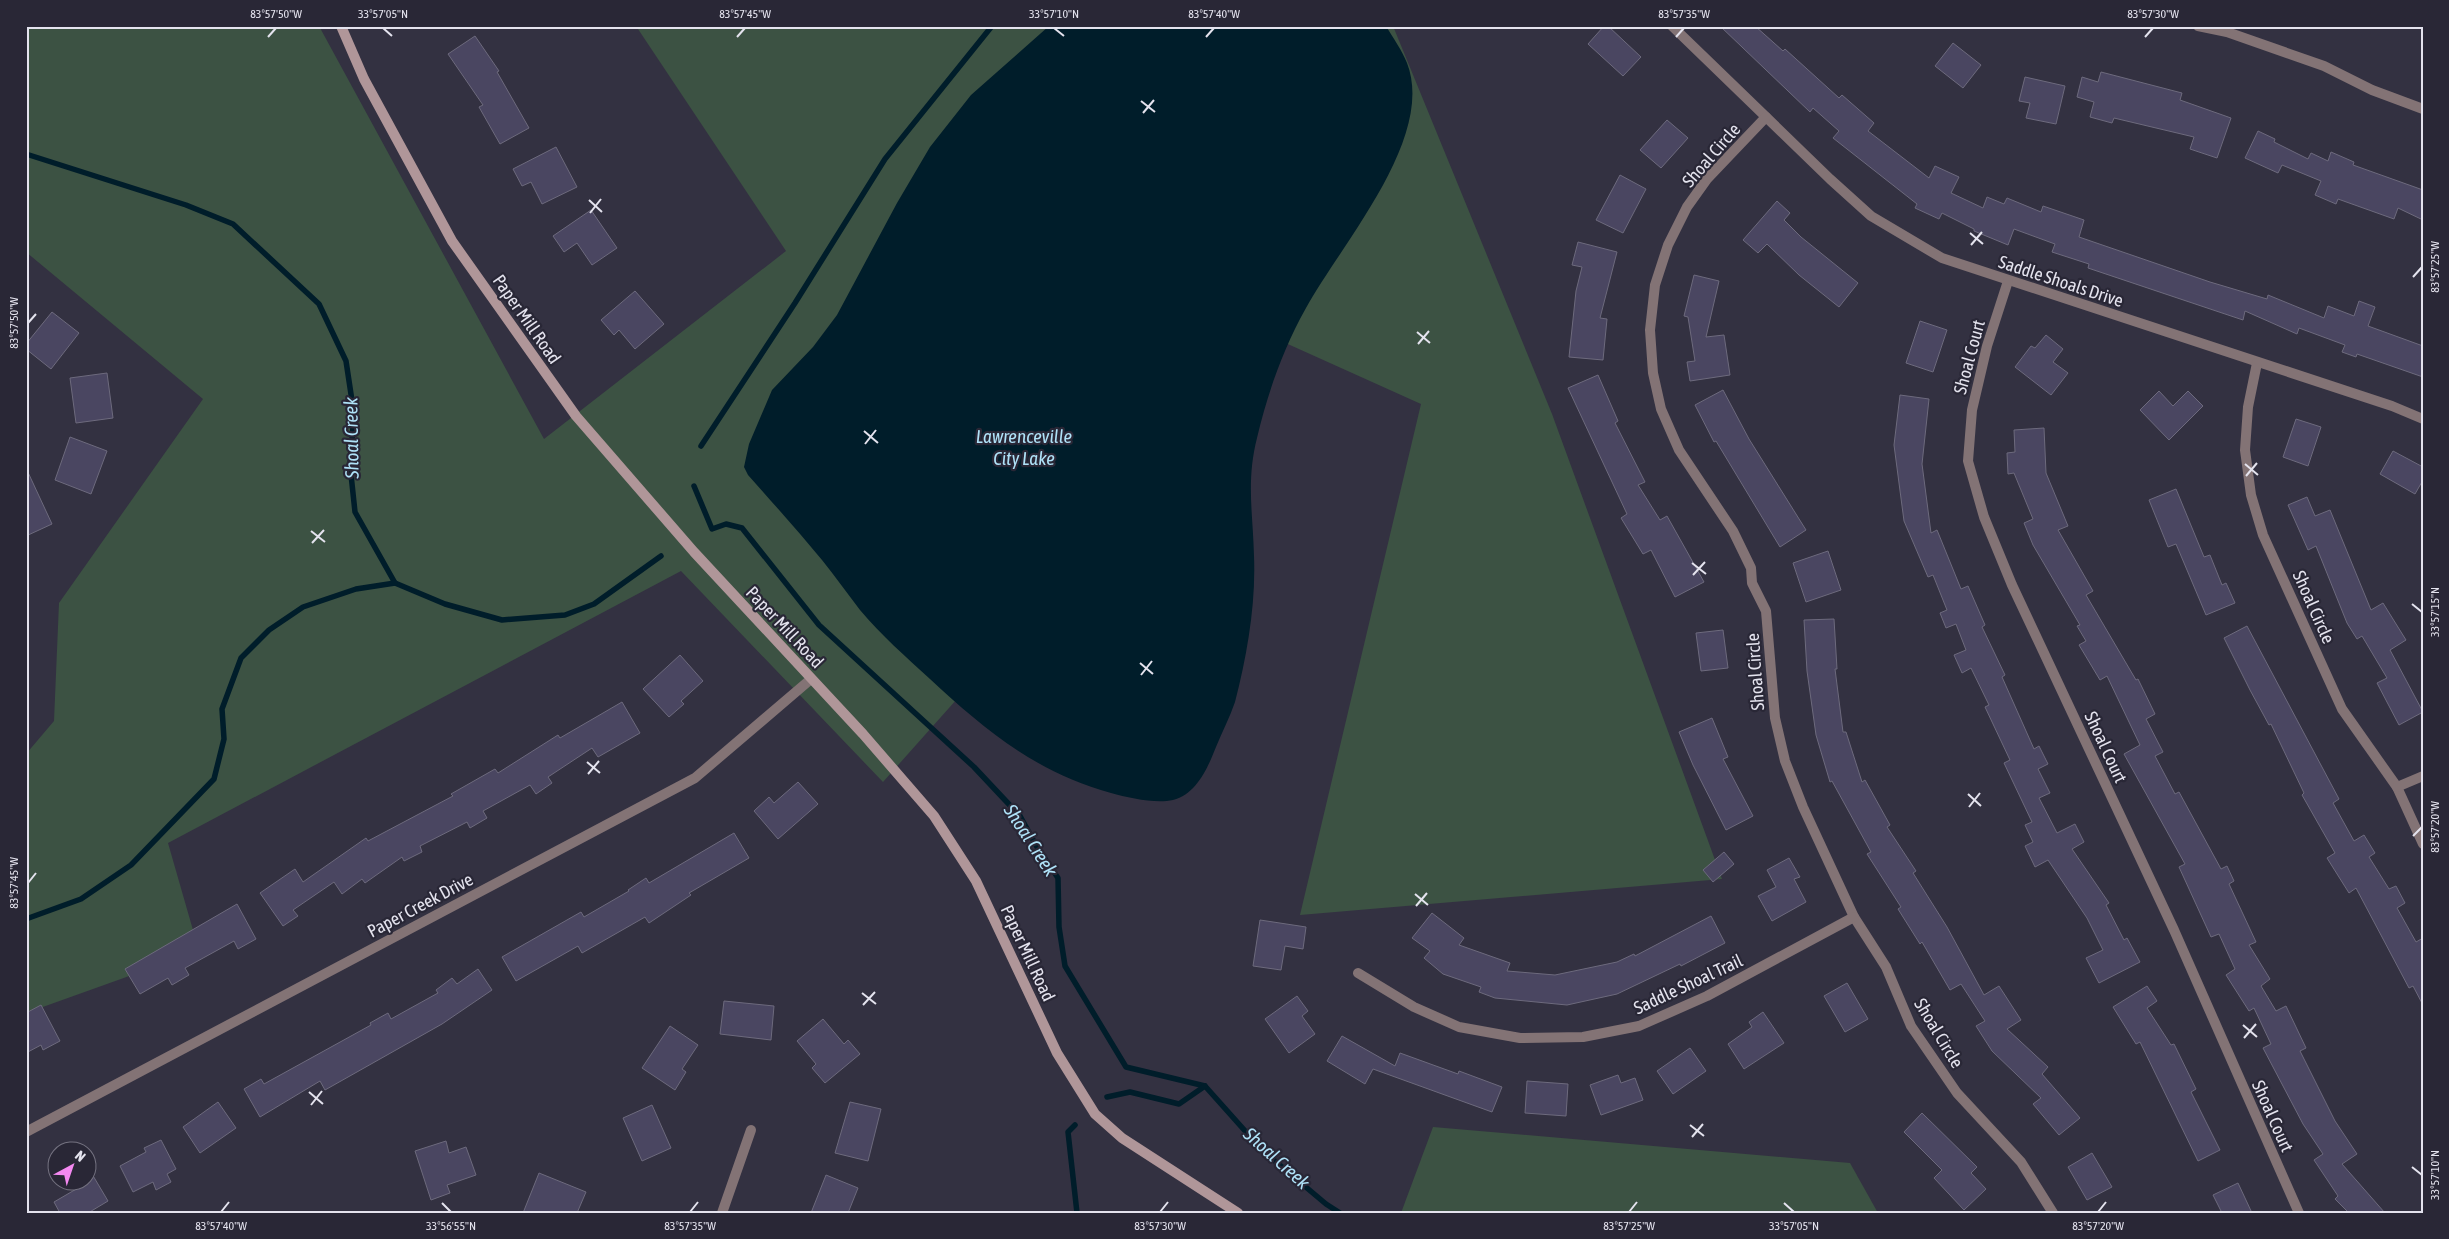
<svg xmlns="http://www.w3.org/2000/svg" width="2449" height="1239" viewBox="0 0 2449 1239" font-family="'Asap Condensed',sans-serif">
<rect width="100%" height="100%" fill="#333141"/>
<g fill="#3c5243">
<path d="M26,26H319L544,439L786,251L636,26H1393L1552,414L1722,879L1300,915L1421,404L1104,261L957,699L883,782L681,571L168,843L199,951L26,1013V754L54,721L59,603L203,399L26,252Z"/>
<path d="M1433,1127L1850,1163L1878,1213H1401Z"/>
</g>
<path fill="#001d2a" d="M1049,26H1386C1393,38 1402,50 1407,63C1436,138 1341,244 1306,308C1283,349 1268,392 1257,438C1246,481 1253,514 1254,556C1256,604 1247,656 1235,702C1230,717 1222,732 1216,747C1208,767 1197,794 1173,800C1156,804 1129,798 1111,793C1037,773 985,730 930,679C906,657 881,635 860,610C847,593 835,576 822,560C798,531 773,503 748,475L744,467L749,444L772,390L813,347L837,315L897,203L930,147L971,95Z"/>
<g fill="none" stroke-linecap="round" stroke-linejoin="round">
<g stroke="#001d2a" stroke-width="5.5">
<path d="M26,154L186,205L233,224L319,304L346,361L354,414L350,465L355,512L395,583L445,604L502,620L565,615L594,604L661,556"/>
<path d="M701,446L795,303L885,159L992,26"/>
<path d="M694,486L712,529L726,524L742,528L819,625L974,767L1020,816L1037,847L1058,878L1059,927L1065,966L1126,1067L1205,1086L1263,1151L1326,1204L1340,1213"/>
<path d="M26,919L81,899L131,865L214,779L224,739L222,709L241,658L269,630L303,607L356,589L395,583"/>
<path d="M1107,1097L1130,1092L1179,1104L1205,1086"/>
<path d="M1075,1125L1068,1132L1077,1213"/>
</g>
</g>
<g fill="#4a4661" stroke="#6d6a7d">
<path d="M1604,26H1608L1641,57L1623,76L1588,44Z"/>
<path d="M1720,26H1755L1783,51L1785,49L1839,98L1842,95L1874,123L1868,131L1929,178L1935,166L1959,177L1951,193L1983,208L1987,197L2004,204L2007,198L2041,212L2043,206L2084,220L2079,237L2210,282L2267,299L2268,295L2324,318L2328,306L2354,316L2359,301L2375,307L2368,326L2423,346V377L2357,354L2356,357L2342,352L2345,345L2299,328L2297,334L2245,311L2243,320L2088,268L2089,264L2052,252L2055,244L2014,229L2008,245L1974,231V229L1942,213L1939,219L1915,208L1917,204L1833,138L1839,131L1813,108L1810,112Z"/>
<path d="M475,36L499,71L497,72L529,128L500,144L479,107L483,105L448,54Z"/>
<path d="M1953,43L1981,65L1963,88L1935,66Z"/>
<path d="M2101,72L2182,93L2180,100L2231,118L2217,158L2190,149L2194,137L2114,118L2112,123L2090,117L2094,102L2077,97L2082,77L2098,82Z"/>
<path d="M2025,77L2065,86L2056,124L2026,118L2030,103L2019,101Z"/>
<path d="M1667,120L1688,138L1661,168L1640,150Z"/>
<path d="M2258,131L2275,139L2274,142L2308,159L2311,153L2328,161L2331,152L2354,162L2353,165L2423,190V220L2398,208L2394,219L2338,199L2336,204L2315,195L2321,181L2282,165L2278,173L2245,158Z"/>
<path d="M556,147L577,187L542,204L531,182L522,186L513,169Z"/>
<path d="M1620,175L1646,189L1623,233L1596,220Z"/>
<path d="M1777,201L1790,213L1784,220L1801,237L1858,283L1839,307L1799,275L1767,244L1758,253L1743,240Z"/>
<path d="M591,210L617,248L592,265L577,243L564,252L553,236Z"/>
<path d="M1578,242L1617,252L1600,318L1607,319L1603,360L1569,357L1576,291L1582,267L1572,265Z"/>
<path d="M1694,275L1719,281L1706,337L1724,335L1730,375L1690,381L1687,362L1695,361L1688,317L1684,316Z"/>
<path d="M635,291L664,324L635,349L619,330L614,335L601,320Z"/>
<path d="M52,312L79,333L51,369L26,349V344Z"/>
<path d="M1920,321L1947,330L1933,372L1906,363Z"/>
<path d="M2046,335L2063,349L2053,362L2068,373L2051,395L2015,367L2031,346L2035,348Z"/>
<path d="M107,373L113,418L76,423L70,378Z"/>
<path d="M1598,375L1618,421L1615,423L1645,482L1638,485L1660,520L1667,516L1704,582L1675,597L1651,550L1643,554L1621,518L1627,514L1568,388Z"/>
<path d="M1723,390L1749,439L1806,530L1780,547L1716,441L1714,442L1695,405Z"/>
<path d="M2159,391L2173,406L2188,391L2203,406L2169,440L2140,410Z"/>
<path d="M1900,395L1929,399L1922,464L1931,533L1937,530L1961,589L1968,586L1985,625L1982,627L2005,675L2002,677L2034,749L2039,746L2048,764L2038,769L2050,793L2039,798L2057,833L2075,824L2084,842L2072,849L2109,903L2106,905L2124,940L2127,938L2140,962L2099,983L2086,958L2103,950L2087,918L2048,860L2035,867L2025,846L2033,842L2025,825L2032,822L2004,763L2010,760L1985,707L1989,705L1971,668L1962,673L1954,655L1966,650L1956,624L1946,628L1940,613L1947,610L1933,575L1928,577L1904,521L1894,445Z"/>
<path d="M2296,419L2321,427L2308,466L2283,457Z"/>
<path d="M2044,428L2046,473L2068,526L2058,530L2093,591L2086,595L2136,680L2138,679L2155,714L2146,719L2163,752L2155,756L2175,794L2179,792L2221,869L2227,866L2234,881L2229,884L2256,942L2249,945L2270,979L2261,986L2276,1011L2286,1006L2306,1048L2300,1051L2335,1121L2357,1154L2342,1164L2385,1213H2349L2335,1199L2338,1196L2314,1160L2323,1154L2303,1124L2263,1048L2271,1044L2254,1008L2249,1011L2226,975L2235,969L2219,934L2211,937L2179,867L2185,864L2124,754L2140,745L2107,676L2100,680L2079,645L2086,641L2077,626L2080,625L2033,545L2024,523L2033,519L2014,473L2008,474L2007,453L2015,452L2014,430Z"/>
<path d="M70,437L107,451L91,494L55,480Z"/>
<path d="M2393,451L2423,467V480L2415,494L2380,474Z"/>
<path d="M26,468L52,524L26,536Z"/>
<path d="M2176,489L2204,557L2210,555L2222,585L2226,583L2235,603L2206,615L2176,544L2168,547L2149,500Z"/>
<path d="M2307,497L2315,516L2330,510L2371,610L2383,603L2406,640L2390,650L2423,712L2399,725L2377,683L2387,678L2362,636L2357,639L2347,623L2316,546L2308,550L2288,505Z"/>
<path d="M1828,551L1841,590L1806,602L1793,563Z"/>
<path d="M1834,619L1837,669H1835L1843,732H1846L1862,782L1865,780L1890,825L1887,827L1916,871L1913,873L1947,927L1984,995L1999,986L2021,1020L2007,1029L2048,1067L2042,1074L2080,1118L2059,1135L2033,1104L2041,1098L1992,1051L1976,1026L1985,1021L1961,984L1950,990L1922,942L1920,944L1898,909L1901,907L1867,854L1871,852L1832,781L1830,782L1816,735L1807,671L1804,620Z"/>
<path d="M2247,626L2339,799L2333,803L2354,841L2364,835L2375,853L2369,857L2389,889L2396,886L2405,903L2397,908L2416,942L2423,938V1005L2413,986L2409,988L2356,888L2349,893L2327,858L2335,853L2302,795L2304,793L2271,724L2269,725L2250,690L2224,638Z"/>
<path d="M1723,630L1728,668L1701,671L1696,633Z"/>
<path d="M680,655L703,681L681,701L684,704L669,717L643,689Z"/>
<path d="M622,702L640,733L598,757L592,748L548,777L552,783L536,794L530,785L483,811L487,818L470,828L467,822L420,846L422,852L404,861L402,857L365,883L362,879L342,894L334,882L293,910L298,916L283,926L260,893L295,869L303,882L366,838L368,841L453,796L451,794L495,769L498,773L558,735L560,738Z"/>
<path d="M1712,718L1728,757L1723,759L1753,816L1726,830L1693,765L1679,732Z"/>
<path d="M798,782L818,804L778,839L754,811L769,797L774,803Z"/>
<path d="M734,833L749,858L689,893L691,895L649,923L645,917L582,953L578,946L516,981L502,957L581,912L584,917L629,891L628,890L646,878L649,883Z"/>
<path d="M1724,852L1734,864L1713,882L1703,870Z"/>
<path d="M1789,858L1800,877L1794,879L1806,902L1772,921L1758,896L1776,887L1767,870Z"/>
<path d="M237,904L256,939L238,949L234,941L185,968L189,975L172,985L168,978L140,994L125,969Z"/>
<path d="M1432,913L1464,938L1459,945L1510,963L1507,971L1555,975L1617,962L1634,954L1635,956L1711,916L1725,943L1681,966L1680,964L1617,994L1567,1005L1495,998L1479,992L1481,987L1443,974L1424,958L1430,951L1412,938Z"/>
<path d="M1260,920L1306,927L1303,949L1285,946L1281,970L1253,966Z"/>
<path d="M478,969L492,990L442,1024L325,1090L320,1081L260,1117L244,1089L261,1079L264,1084L371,1025L370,1023L388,1013L391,1019L438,993L436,990L452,978L457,984Z"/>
<path d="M1847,983L1868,1019L1845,1032L1824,996Z"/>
<path d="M2147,986L2157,1001L2147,1008L2171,1045L2174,1044L2196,1089L2191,1092L2220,1150L2198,1161L2140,1042L2136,1044L2113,1007Z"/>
<path d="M1297,996L1308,1011L1302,1016L1315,1034L1289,1053L1265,1019Z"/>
<path d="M724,1001L774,1006L771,1040L720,1034Z"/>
<path d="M41,1005L60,1041L43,1050L41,1045L26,1053V1013Z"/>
<path d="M1763,1012L1784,1043L1744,1069L1728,1044L1752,1027L1749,1022Z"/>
<path d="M823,1019L844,1044L848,1040L860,1054L825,1083L812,1068L816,1064L797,1041Z"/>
<path d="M670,1026L698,1045L682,1069L686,1072L675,1090L642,1068Z"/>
<path d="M1342,1036L1395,1066L1400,1053L1458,1074L1459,1071L1502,1087L1492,1112L1373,1069L1365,1084L1327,1061Z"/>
<path d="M1690,1048L1706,1071L1673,1094L1657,1071Z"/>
<path d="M1618,1075L1621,1083L1635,1078L1643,1100L1601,1115L1590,1085Z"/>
<path d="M1527,1081L1568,1084L1566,1116L1525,1113Z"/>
<path d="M218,1102L236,1128L200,1153L183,1127Z"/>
<path d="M850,1102L881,1109L868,1161L835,1153Z"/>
<path d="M652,1105L671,1148L642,1161L623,1118Z"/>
<path d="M1922,1113L1977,1167L1971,1173L1986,1189L1964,1210L1934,1178L1942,1170L1904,1132Z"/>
<path d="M161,1140L176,1169L167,1174L171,1182L156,1190L153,1182L133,1192L120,1166L146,1152L144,1148Z"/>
<path d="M446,1141L449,1153L466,1147L476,1175L447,1185L450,1193L431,1200L415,1151Z"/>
<path d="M2092,1153L2112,1187L2087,1200L2068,1167Z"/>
<path d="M539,1173L586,1192L577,1213H523Z"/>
<path d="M92,1174L108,1201L88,1213H60L54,1202L78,1188L76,1184L88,1182V1177Z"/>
<path d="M826,1175L858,1188L848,1213H811Z"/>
<path d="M2238,1183L2252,1213H2222L2213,1195Z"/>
</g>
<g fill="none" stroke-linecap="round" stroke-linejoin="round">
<g stroke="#837375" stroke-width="10">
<path d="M1672,26L1830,179L1871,216L1942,258L2392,406L2423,419"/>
<path d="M2198,26L2227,32L2324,66L2372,90L2423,109"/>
<path d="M1766,117L1707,179L1687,207L1668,245L1655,285L1650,330L1653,373L1661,409L1679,450L1733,531L1751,568L1752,583L1766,611L1775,718L1785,761L1803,807L1854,917L1886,967L1911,1026L1957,1093L2021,1162L2053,1213"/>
<path d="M2008,281L1987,346L1972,410L1968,461L1984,517L2012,585L2174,930L2299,1213"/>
<path d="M2257,363L2248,407L2245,450L2251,495L2263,535L2342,709L2397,787L2423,844"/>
<path d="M2397,787L2423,776"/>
<path d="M1358,973L1414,1007L1459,1027L1520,1038L1583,1037L1639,1026L1707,996L1854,917"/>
<path d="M26,1132L695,778L811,679"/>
<path d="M722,1213L751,1130"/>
</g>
<path stroke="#b09699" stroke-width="10" d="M341,26L364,79L452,241L576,416L694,552L863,734L934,816L976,881L1057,1053L1095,1114L1122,1138L1238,1213"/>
</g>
<path fill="none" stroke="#e4e3ee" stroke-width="2" d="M383,28L392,36M1054,28L1064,36M268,37L276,28M737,37L745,28M1206,37L1214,28M1676,37L1684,28M2145,37L2153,28M1141,101L1155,112M1143,113L1154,100M589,200L602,212M590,213L601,199M1970,233L1983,244M1971,245L1982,232M2413,277L2422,267M28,323L36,314M1417,332L1430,343M1418,344L1429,331M864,431L878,443M865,444L876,430M2245,464L2258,475M2246,476L2257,463M311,531L325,542M312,543L324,530M1692,563L1706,574M1693,575L1705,562M2412,604L2422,612M1140,663L1153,674M1141,675L1152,661M587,762L600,773M588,774L599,761M1968,794L1981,806M1969,807L1980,793M2413,836L2422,827M28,883L36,873M1415,894L1428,905M1416,906L1427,893M862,993L876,1004M863,1005L875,992M2243,1025L2257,1037M2244,1038L2256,1024M309,1092L323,1104M311,1105L322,1091M1690,1125L1704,1136M1692,1137L1703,1124M2412,1167L2422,1175M442,1203L451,1212M1784,1203L1794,1212M221,1212L229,1202M690,1212L698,1202M1160,1212L1168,1202M1629,1212L1637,1202M2098,1212L2106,1202"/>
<g text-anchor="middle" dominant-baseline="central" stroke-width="4.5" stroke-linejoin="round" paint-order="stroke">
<g font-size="18" fill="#e4e3ee" stroke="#292736">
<text transform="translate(1711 155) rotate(-49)">Shoal Circle</text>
<text transform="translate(2061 281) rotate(18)">Saddle Shoals Drive</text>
<text transform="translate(527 319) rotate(55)">Paper Mill Road</text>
<text transform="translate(1969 357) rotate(-75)">Shoal Court</text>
<text transform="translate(2314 607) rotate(66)">Shoal Circle</text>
<text transform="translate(785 627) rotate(47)">Paper Mill Road</text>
<text transform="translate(1755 672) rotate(-94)">Shoal Circle</text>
<text transform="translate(2106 747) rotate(65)">Shoal Court</text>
<text transform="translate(420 905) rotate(-28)">Paper Creek Drive</text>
<text transform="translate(1028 953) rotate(65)">Paper Mill Road</text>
<text transform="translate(1688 984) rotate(-25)">Saddle Shoal Trail</text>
<text transform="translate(1939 1033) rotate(59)">Shoal Circle</text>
<text transform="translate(2273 1116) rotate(66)">Shoal Court</text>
</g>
<g font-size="19" font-style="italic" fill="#afe2f8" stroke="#292736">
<text x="1024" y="436">Lawrenceville<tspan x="1024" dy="22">City Lake</tspan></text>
<text transform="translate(351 438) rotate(-91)">Shoal Creek</text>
<text transform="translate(1031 840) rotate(57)">Shoal Creek</text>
<text transform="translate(1277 1158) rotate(42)">Shoal Creek</text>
</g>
</g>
<rect width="2449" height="1239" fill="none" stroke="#292736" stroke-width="55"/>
<g transform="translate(72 1166) rotate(40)"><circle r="24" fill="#292736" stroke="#747280"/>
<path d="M0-4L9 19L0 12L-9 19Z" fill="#f489f1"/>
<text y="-8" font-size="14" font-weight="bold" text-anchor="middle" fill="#e4e3ee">N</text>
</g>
<rect x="28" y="28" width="2394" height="1184" fill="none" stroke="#e4e3ee" stroke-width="2"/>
<g font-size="12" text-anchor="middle" fill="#e4e3ee">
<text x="276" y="18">83°57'50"W</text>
<text x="383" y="18">33°57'05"N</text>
<text x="745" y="18">83°57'45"W</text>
<text x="1054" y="18">33°57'10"N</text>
<text x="1214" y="18">83°57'40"W</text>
<text x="1684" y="18">83°57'35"W</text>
<text x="2153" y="18">83°57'30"W</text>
<text transform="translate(2435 267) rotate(-90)" y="4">83°57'25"W</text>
<text transform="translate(14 323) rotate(-90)" y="4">83°57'50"W</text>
<text transform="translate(2435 612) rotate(-90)" y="4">33°57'15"N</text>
<text transform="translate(2435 827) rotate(-90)" y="4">83°57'20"W</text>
<text transform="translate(14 883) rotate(-90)" y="4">83°57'45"W</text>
<text transform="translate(2435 1175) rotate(-90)" y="4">33°57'10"N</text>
<text x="221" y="1230">83°57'40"W</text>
<text x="451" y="1230">33°56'55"N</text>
<text x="690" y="1230">83°57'35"W</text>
<text x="1160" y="1230">83°57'30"W</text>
<text x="1629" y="1230">83°57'25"W</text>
<text x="1794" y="1230">33°57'05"N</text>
<text x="2098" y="1230">83°57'20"W</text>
</g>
</svg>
